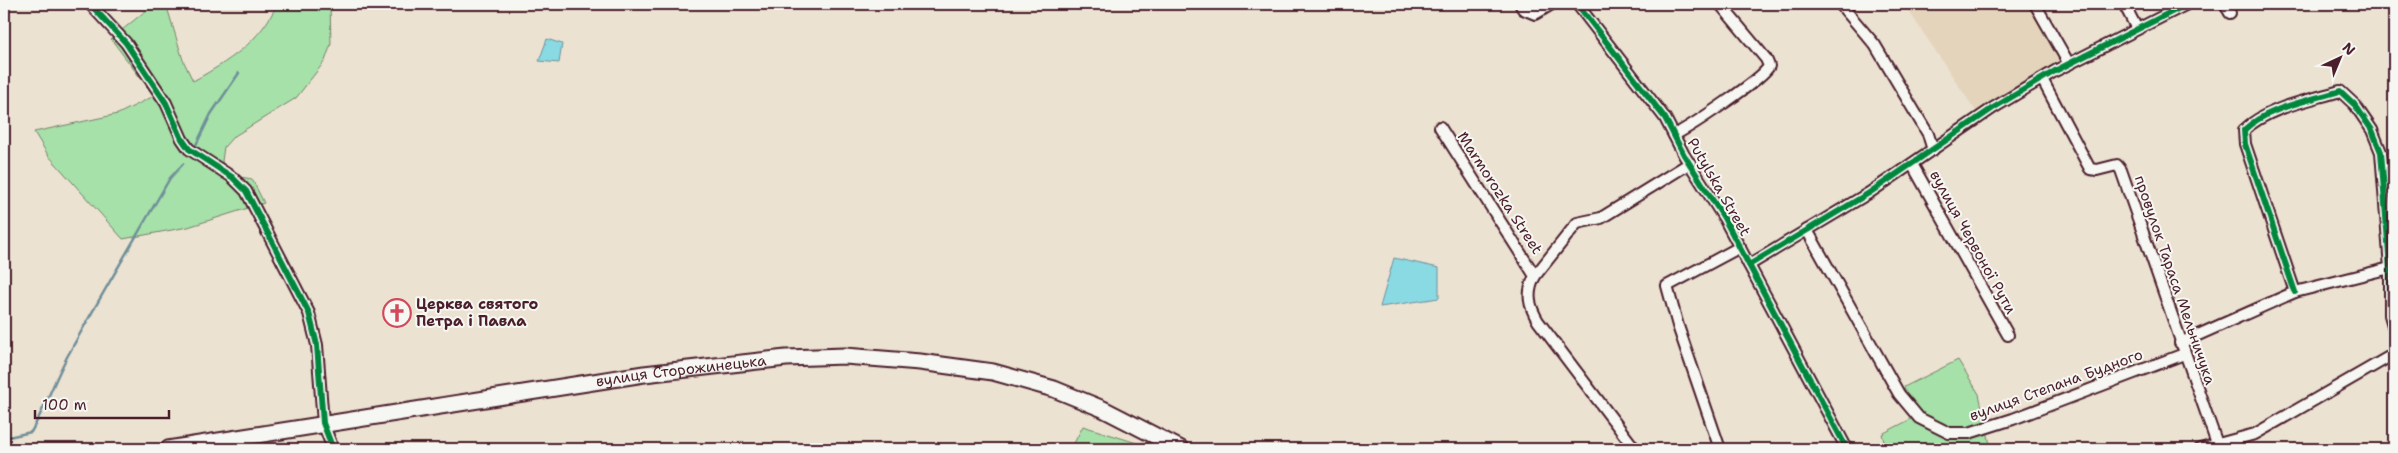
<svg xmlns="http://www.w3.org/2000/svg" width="2398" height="453" viewBox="0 0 2398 453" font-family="'Shantell Sans',sans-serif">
<rect width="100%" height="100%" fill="#ece2d2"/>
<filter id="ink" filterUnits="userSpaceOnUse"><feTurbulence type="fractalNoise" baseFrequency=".02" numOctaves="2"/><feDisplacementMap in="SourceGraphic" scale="10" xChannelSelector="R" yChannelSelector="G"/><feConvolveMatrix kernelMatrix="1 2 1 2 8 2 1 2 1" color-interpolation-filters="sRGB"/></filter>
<g filter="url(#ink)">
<path fill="#e4d4bb" d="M1904,4H2031L2066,62L1977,113Z"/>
<g fill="#a5e1a8" stroke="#78806a">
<path d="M154,4H166L183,60L193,81C228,62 261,41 277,4H330L331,44L325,61L296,98L233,137L224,147L222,161L228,175L252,179L264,203L188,227L123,239L48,155L34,132L118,114L154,96L111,39Z"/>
<path d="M1958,360L1979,394L1991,449H1886L1882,434L1913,418L1904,387Z"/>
<path d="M1083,426L1143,445L1149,449H1071Z"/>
</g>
<g fill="#89dae3" stroke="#708f99">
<path d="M547,39L562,44L559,63L539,61Z"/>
<path d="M1394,258L1439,268V298L1380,307Z"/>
</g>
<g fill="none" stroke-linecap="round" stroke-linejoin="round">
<g stroke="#708f99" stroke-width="2.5">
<path d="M194,149L211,114L239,73"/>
<path d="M4,438L31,432C45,408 54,381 67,357C100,297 136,237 170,178L183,164"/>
</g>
<defs>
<g id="street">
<path d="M90,4L126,43L166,103L182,139L189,149L232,177L246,191L309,313L317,345L323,423L333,449"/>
<path d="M1520,4L1523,9L1535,14L1552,4"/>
<path d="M1577,4L1665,118L1684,155L1724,218L1847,449"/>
<path d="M1840,4L1875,45L1928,134L1933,150"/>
<path d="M2035,4L2069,64"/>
<path d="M2124,4L2137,29"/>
<path d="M2225,4L2230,13"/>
<path d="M2042,79L2090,169L2097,170L2117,165L2121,170L2217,444"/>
<path d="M1440,127L1535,276C1526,293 1529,306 1538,321L1635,449"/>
<path d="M1674,135C1690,127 1763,79 1769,66L1766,59L1720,4"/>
<path d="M1912,164L2008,335"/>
<path d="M1807,230L1899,394L1919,418L1949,433H1969L2013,419L2184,354"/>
<path d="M1749,265L1869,193L1993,108L2055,71L2187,4"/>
<path d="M1535,276L1577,223L1601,218L1690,163"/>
<path d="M2295,292L2245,144L2244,130C2268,107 2308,101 2340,91L2355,105L2372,130L2381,152L2390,268V315L2394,329"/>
<path d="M2180,343L2295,292L2390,268"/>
<path d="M1720,449L1678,326L1667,286L1740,247"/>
<path d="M2200,449L2255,434L2394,354"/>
</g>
<g id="primary">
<path id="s1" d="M168,449L644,374L786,358L845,356L920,362L993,372L1054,389L1103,409L1181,449"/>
</g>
</defs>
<use href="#street" stroke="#4a1f2b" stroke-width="14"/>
<use href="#primary" stroke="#4a1f2b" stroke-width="19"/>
<use href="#street" stroke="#f6f6f2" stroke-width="10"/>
<use href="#primary" stroke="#f6f6f2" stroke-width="15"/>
<defs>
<g id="cycleway">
<path d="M90,4L126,43L166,103L182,139L189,149L232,177L246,191L309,313L317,345L323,423L333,449"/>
<path d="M1577,4L1665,118L1684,155L1724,218L1847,449"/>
<path d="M1749,265L1869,193L1993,108L2055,71L2187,4"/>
<path d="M2295,292L2245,144L2244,130C2268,107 2308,101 2340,91L2355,105L2372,130L2381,152L2390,268V315L2394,329"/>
</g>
</defs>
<use href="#cycleway" stroke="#f6f6f2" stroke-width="9"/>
<use href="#cycleway" stroke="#00873e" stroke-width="6"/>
</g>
</g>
<defs>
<symbol id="church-ring" viewBox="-11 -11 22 22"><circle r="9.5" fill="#f6f6f2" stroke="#d1495b" stroke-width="1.5"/><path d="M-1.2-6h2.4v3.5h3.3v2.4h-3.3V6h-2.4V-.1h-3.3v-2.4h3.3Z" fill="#d1495b"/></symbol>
</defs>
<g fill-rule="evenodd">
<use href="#church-ring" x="381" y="297" width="32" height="32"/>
</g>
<g text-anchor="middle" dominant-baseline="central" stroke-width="4" stroke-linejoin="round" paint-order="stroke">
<g font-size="15" fill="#4a1f2b" stroke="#f6f6f2">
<text transform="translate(1719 187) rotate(60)">Putylska Street</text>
<text transform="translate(1500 193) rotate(57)">Marmorozka Street</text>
<text transform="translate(1973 242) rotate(61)">вулиця Червоної Рути</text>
<text transform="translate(2175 280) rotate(71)">провулок Тараса Мельничука</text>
<text stroke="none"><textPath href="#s1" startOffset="519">вулиця Сторожинецька</textPath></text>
<text transform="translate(2056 385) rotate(-20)">вулиця Степана Будного</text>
</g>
<g font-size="15" font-weight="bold" fill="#4a1f2b" stroke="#f6f6f2" text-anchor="start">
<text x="416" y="304">Церква святого<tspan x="416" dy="17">Петра і Павла</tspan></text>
</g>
</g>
<rect width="2398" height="453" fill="none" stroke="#f6f6f2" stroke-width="20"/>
<rect x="10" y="10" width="2378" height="433" fill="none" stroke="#4a1f2b" stroke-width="2" filter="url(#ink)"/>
<g transform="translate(2340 58) rotate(44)" stroke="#f6f6f2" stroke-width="4" paint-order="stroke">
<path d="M0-4L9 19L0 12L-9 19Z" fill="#4a1f2b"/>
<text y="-8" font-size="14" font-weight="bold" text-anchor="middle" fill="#4a1f2b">N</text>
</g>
<path d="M35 410v8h134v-8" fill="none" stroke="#4a1f2b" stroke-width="2.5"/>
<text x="42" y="410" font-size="15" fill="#4a1f2b" stroke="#f6f6f2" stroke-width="4" paint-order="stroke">100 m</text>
</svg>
